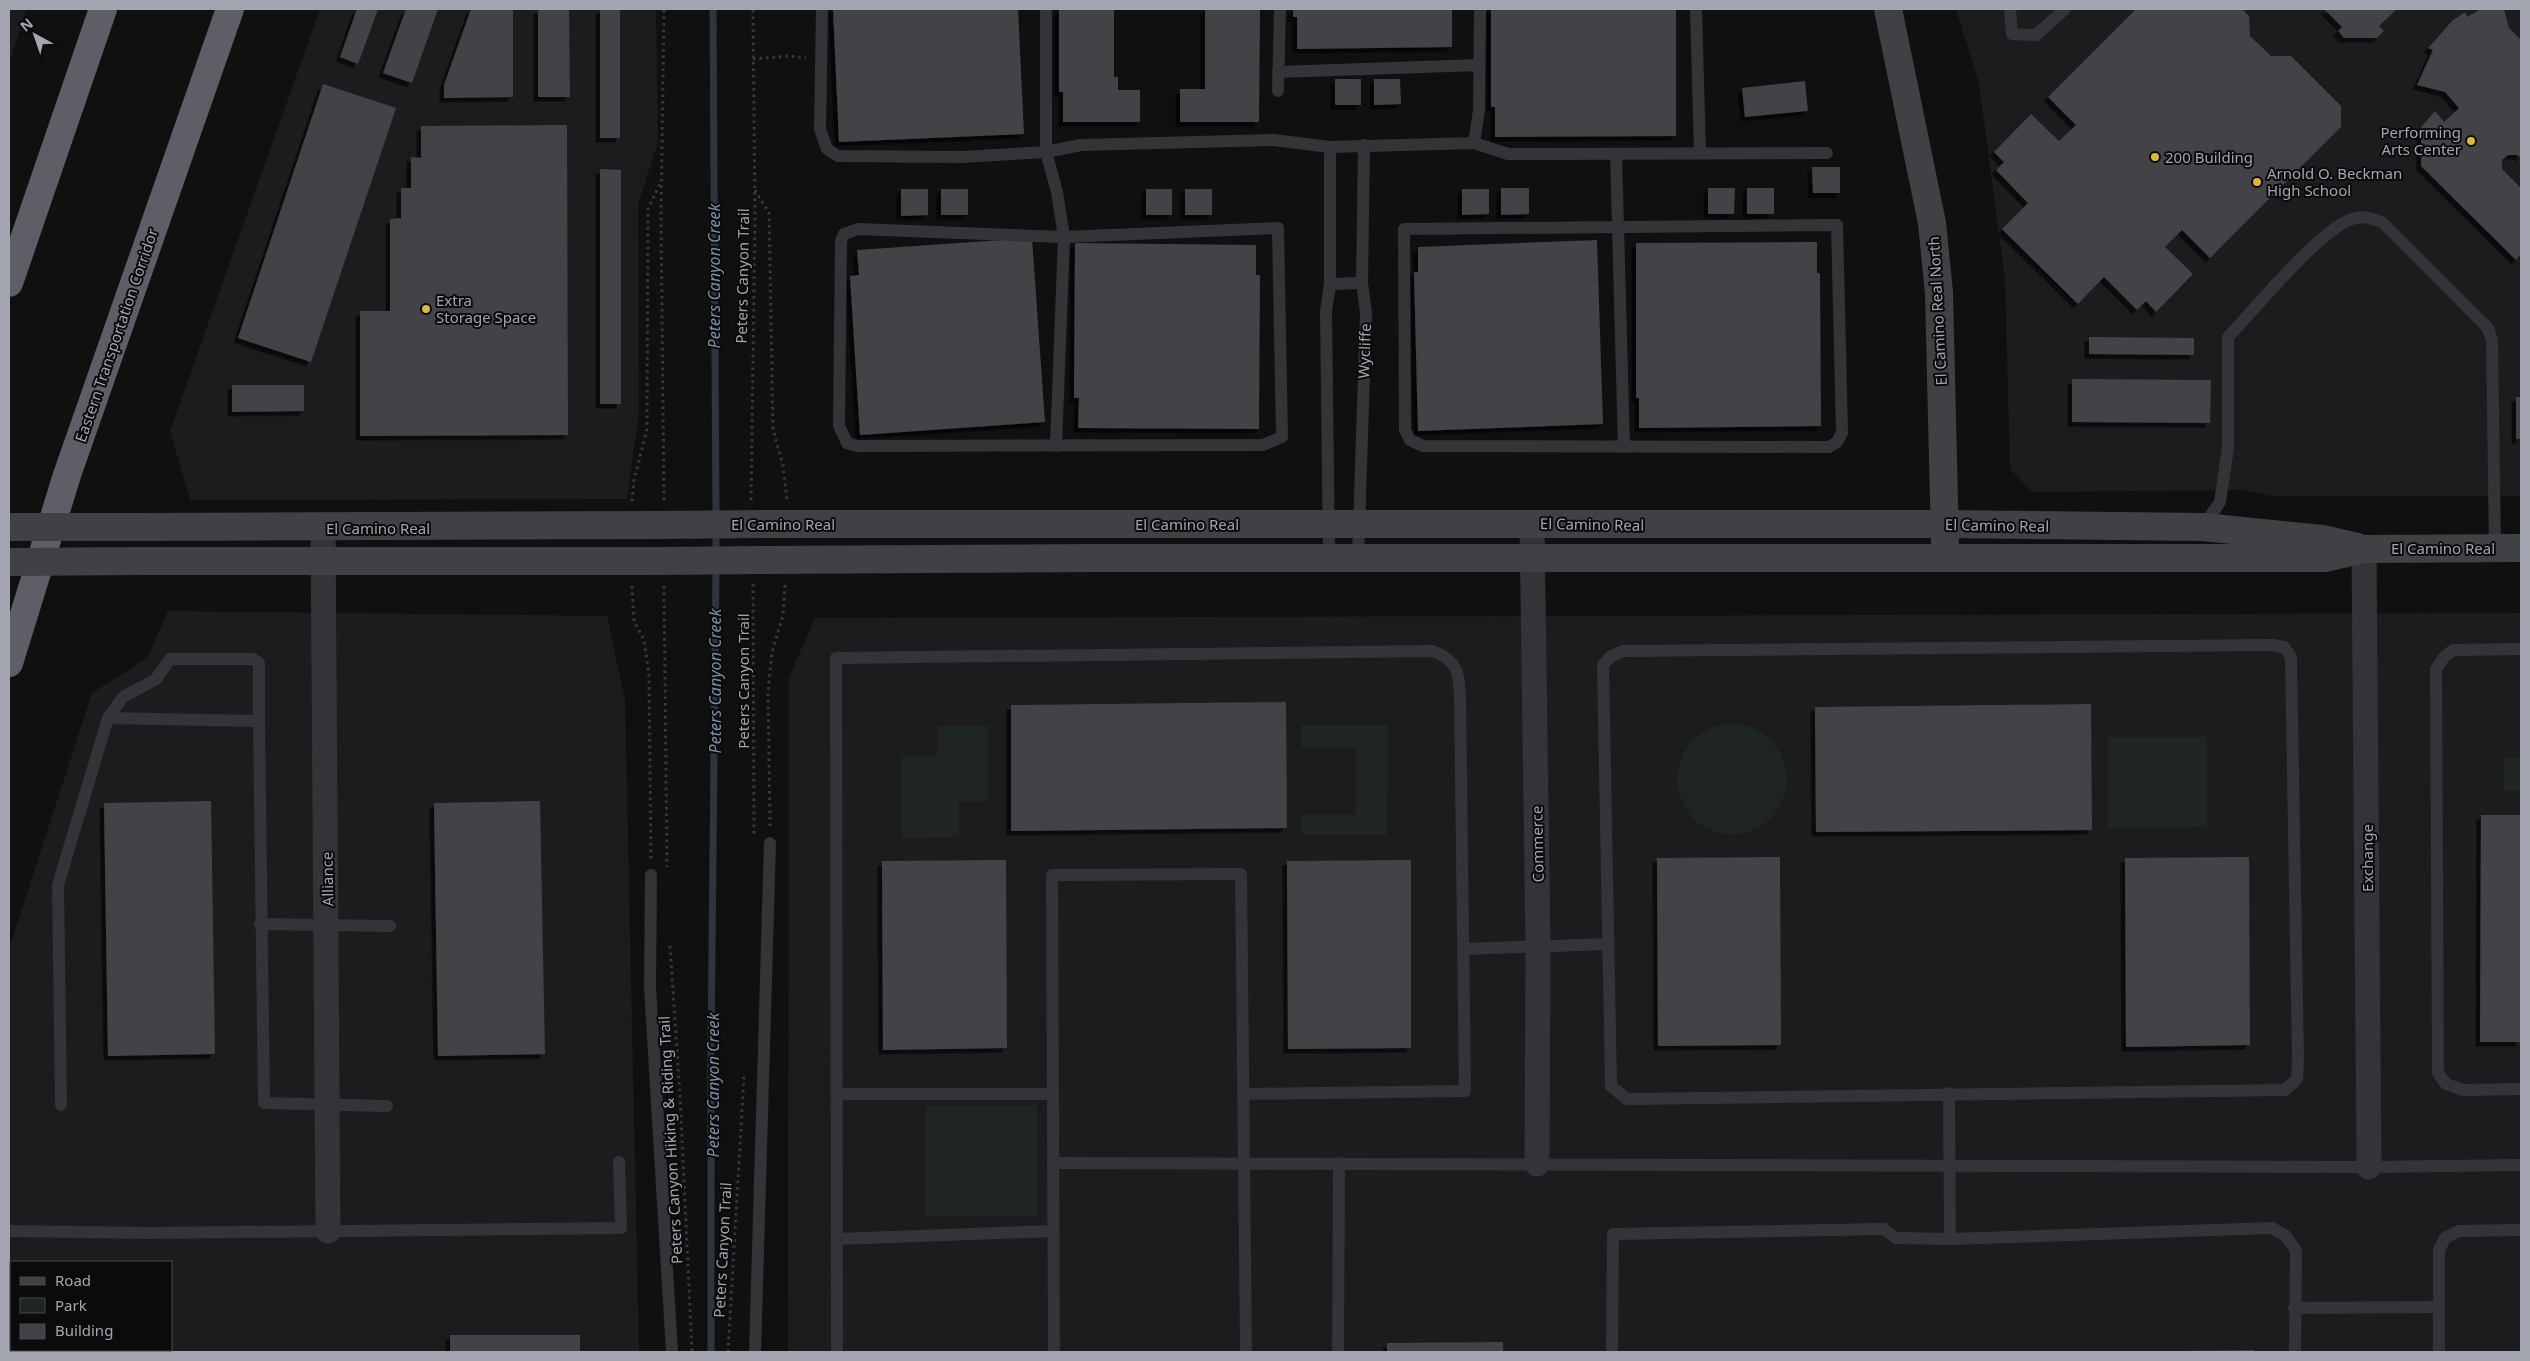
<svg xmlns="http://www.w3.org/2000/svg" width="2530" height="1361" viewBox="0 0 2530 1361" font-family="'Noto Sans',sans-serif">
<defs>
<filter id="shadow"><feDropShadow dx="-4.5" dy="4.5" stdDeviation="0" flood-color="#0009"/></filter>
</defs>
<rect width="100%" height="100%" fill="#101011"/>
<g fill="#1c1c1e" fill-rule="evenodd">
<path d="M9,9H26L9,65Z"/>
<path d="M320,9H656L658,142L638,205L639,413L627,499L190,500L170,431Z"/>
<path d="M1956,9H2521V496H2271L2244,490L2032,492L2010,469L2005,280L1979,83Z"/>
<path d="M168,611L607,616L625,700L639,1352H9V949L92,693L147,658ZM11,1262H171V1350H11Z"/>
<path d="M2521,613V1352H788L789,677L815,618Z"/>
</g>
<g fill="#1f2520">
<circle cx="1732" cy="779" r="55"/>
<path d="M1301,725H1388L1387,835H1302V815H1355L1356,748L1301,747Z"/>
<path d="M938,726H988V801H959V837L902,838V756L938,755Z"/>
<path d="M2108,737H2207V827L2108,828Z"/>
<rect x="2504" y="758" width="17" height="33"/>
<path d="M1037,1105V1216H926V1106Z"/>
</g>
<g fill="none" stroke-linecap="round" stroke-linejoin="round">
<g stroke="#2f353c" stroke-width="7">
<path d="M713,9L716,518"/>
<path d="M716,529V556"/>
<path d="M711,1352V1047L716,567"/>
</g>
</g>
<g fill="#424246" filter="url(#shadow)">
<path d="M357,9H378L358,64L340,57Z"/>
<path d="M406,9H438L412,83L383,73Z"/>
<path d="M471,9H513V97L444,98V85Z"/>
<path d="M538,9H569L570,97H538Z"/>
<rect x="600" y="9" width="20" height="129"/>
<path d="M833,9H1018L1024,134L839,142Z"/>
<path d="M1059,9H1114V77H1118V90H1140V122H1063V92H1059Z"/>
<path d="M1205,9H1260L1259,122H1180V89H1205Z"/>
<path d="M1293,9H1452V47L1297,49V17H1293Z"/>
<path d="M1491,9H1676V136L1495,137V107H1491Z"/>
<path d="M2136,9H2242L2249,16L2250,36L2271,56H2291L2341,106V127L2210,258L2182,230L2165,247L2193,274L2156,312L2146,301L2137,310L2104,277L2078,304L2002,229L2028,203L1996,170L2004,162L1994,152L2031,114L2059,141L2076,125L2048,97Z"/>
<path d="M2324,9H2397L2379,26L2384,31L2377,38H2344L2338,31L2342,27Z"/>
<path d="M2481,9H2504L2509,28L2521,40V158L2518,155H2508L2502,160V169L2521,188V254L2516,260L2421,166V127L2435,111L2444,122L2459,108L2445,92L2417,85L2433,50L2428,48L2452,21L2465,12L2467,17Z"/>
<rect x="1335" y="79" width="26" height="26"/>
<path d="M1374,79H1400L1401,104L1374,105Z"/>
<path d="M1805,81L1808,111L1745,117L1742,88Z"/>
<path d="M323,84L396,108L311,362L238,338Z"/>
<path d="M567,125L568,435L360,436V311H390V219L401,218V188H411V157L421,158V126Z"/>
<path d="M1812,167H1840V193H1813Z"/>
<path d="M600,169L621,170V404H600Z"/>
<path d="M1501,188H1529V214L1501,215Z"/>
<path d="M1708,188H1735L1734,214H1708Z"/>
<rect x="1747" y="188" width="27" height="26"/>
<path d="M901,189H928V215L901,216Z"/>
<rect x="941" y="189" width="27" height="26"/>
<rect x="1146" y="189" width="26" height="26"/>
<rect x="1185" y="189" width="27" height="26"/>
<path d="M1462,189H1489V214L1462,215Z"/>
<path d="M1032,238L1045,422L860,435L850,276L859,275L857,250Z"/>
<path d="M1597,240L1603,424L1418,431L1414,272H1418V247Z"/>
<path d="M1817,242V273H1820L1821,426L1639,428V398H1636V243Z"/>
<path d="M1075,243L1256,245V275H1260L1259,429L1078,428L1079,398H1074Z"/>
<path d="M2089,337L2194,338V355L2089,354Z"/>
<path d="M2072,379L2211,380L2210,423L2072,422Z"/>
<path d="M232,385H304V411L232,412Z"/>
<rect x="2516" y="397" width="5" height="42"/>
<path d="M1286,702L1287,828L1011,831V705Z"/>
<path d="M2091,704L2092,830L1816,832L1815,707Z"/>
<path d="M211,801L215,1054L108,1056L104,803Z"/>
<path d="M540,801L545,1054L438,1056L434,803Z"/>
<path d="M2481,815H2521V1042H2480Z"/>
<path d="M1780,857L1781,1045L1658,1046L1657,858Z"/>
<path d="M2249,857L2250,1045L2126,1047L2125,858Z"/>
<path d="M1006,860L1007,1048L883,1050L882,861Z"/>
<path d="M1411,860V1048L1288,1049L1287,861Z"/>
<rect x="450" y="1335" width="130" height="17"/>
<path d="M9,1339H11V1350H112V1352H9Z"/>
<path d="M1503,1342V1352H1387V1343Z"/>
<path d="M2254,1350V1352H2180V1351Z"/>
</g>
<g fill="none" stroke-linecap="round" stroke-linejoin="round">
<g stroke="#38393d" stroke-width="3" stroke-dasharray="2.5 4" stroke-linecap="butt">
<path d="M753,59L789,56L806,58"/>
<path d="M755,190L769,213L773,429L783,466L787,501"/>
<path d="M664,500L661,216L664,9"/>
<path d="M751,500L755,217L753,9"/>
<path d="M632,501L634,480L647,429L648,209L660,184"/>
<path d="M753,584L754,835"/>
<path d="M632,586L634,621L644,640L649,675L651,860"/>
<path d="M664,586L667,867"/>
<path d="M770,826L768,692L772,652L783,615L785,584"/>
<path d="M670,946L680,1096L692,1352"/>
<path d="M728,1352L744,1076"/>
</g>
<g stroke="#343438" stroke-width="12">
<path d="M822,9L820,129L827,149L838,156L962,157L1046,152L1081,145L1273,140L1330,147L1474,143L1508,154L1827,153"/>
<path d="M1046,9V152L1057,192L1064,237L1056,446"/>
<path d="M1696,9L1700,153"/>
<path d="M2010,9L2012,34L2036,35L2065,9"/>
<path d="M1278,72L1479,65"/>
<path d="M1278,91L1280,9"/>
<path d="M1474,143L1479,110L1480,9"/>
<path d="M1616,154L1624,447"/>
<path d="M1837,225L1842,433L1837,442L1829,447L1423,446L1410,440L1405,430L1404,229Z"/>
<path d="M1278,228L1282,437L1263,445L857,446L847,443L839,426L841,241L844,234L858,229L1064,237Z"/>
<path d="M1330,284L1362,283"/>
<path d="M2203,527L2220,502L2228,448V337C2254,310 2320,229 2352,219C2363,215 2372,219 2382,222L2488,328L2492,340L2495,548"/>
<path d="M1329,558L1326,311L1330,284V147"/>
<path d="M1358,558L1366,313L1362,283L1364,145"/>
<path d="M2273,645L2284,647L2291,657L2298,1061L2297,1079L2285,1090L1627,1099L1611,1086L1603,665L1610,657L1623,651Z"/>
<path d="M2521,649L2453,650L2444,657L2436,669L2438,1073L2446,1084L2463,1090L2521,1089"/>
<path d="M108,718L123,697L156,679L170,659H253L259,663V721"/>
<path d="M651,875L650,987L672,1352"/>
<path d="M260,924L390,926"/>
<path d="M1463,949L1608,944"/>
<path d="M1949,1093L1950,1239"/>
<path d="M837,1094H1053"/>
<path d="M61,1105L58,885L108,718L259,721L264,1103L387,1106"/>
<path d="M1053,1163L2369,1167L2521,1165"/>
<path d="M9,1231L149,1233L621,1228L619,1162"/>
<path d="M838,1239L1053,1231"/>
<path d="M2294,1308L2439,1307"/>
<path d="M755,1352L770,843"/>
<path d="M837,1352L836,658L1433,651C1457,660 1459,673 1460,696L1465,1091L1243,1094"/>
<path d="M1054,1352L1052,875L1241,874L1246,1352"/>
<path d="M1338,1352L1339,1163"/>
<path d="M1612,1352L1613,1234L1884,1229L1896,1238L1950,1239L2272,1228L2286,1236L2296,1251L2295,1352"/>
<path d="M2439,1352V1250L2445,1238L2458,1231L2521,1230"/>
</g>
<g stroke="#343438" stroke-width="25">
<path d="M1532,524L1538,947L1537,1164"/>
<path d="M323,528L328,1231"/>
<path d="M2364,549L2369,1167"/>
</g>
<g stroke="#404145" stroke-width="28">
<path d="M1888,9L1932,223L1939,293L1945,542"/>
<path d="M763,524H1945L2203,527L2322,539L2357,547"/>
<path d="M150,527L656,525"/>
<path d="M762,560L1099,558H2326L2364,549L2521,548"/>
<path d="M138,561H657"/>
</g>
<g stroke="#5e5f66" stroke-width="28">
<path d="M9,283L103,9"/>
<path d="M9,663L67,475L230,9"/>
</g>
<g stroke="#404145" stroke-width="28">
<path d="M656,525L763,524"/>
<path d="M9,527H150"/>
<path d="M657,561L762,560"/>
<path d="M9,562L138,561"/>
</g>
</g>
<g fill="#dab740" stroke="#0b0b0c" stroke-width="2">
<circle cx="2471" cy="141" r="5"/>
<circle cx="2155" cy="157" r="5"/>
<circle cx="2257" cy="182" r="5"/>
<circle cx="426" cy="309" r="5"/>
</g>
<g text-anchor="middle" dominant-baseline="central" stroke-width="4" stroke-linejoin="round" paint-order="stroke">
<g font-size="15" fill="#a3a6b0" stroke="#0b0b0c" text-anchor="start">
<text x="2461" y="132" text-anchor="end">Performing<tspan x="2461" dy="17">Arts Center</tspan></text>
<text x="2165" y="157">200 Building</text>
<text x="2267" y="173">Arnold O. Beckman<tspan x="2267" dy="17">High School</tspan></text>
<text x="436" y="300">Extra<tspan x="436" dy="17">Storage Space</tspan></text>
</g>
<g font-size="15" fill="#a3a6b0" stroke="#0b0b0c">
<text transform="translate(742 276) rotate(-89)">Peters Canyon Trail</text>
<text transform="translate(1937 311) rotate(-93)">El Camino Real North</text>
<text transform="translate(116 335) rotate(-71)">Eastern Transportation Corridor</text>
<text transform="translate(1364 351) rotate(-88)">Wycliffe</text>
<text x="783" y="524">El Camino Real</text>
<text x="1187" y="524">El Camino Real</text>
<text transform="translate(1592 524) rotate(1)">El Camino Real</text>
<text transform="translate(1997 525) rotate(1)">El Camino Real</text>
<text x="378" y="528">El Camino Real</text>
<text x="2443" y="548">El Camino Real</text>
<text transform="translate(743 681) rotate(-90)">Peters Canyon Trail</text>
<text transform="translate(1537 844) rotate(-91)">Commerce</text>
<text transform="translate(2367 858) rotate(-90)">Exchange</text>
<text transform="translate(327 879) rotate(-91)">Alliance</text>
<text transform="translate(670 1140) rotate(-93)">Peters Canyon Hiking &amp; Riding Trail</text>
<text transform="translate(722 1250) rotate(-87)">Peters Canyon Trail</text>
</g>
<g font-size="16" font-style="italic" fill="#7e8fa8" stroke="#0b0b0c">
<text transform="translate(714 276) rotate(-90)">Peters Canyon Creek</text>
<text transform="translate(715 681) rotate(-90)">Peters Canyon Creek</text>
<text transform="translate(713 1085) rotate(-90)">Peters Canyon Creek</text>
</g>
</g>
<rect width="2530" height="1361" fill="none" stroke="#a3a6b0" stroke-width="20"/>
<rect x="10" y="1261" width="162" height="90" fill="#0b0b0c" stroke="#48494e"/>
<rect x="20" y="1277" width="25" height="8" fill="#404145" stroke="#48494e"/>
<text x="55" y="1286" font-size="15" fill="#a3a6b0">Road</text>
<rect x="20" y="1298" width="25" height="15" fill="#1f2520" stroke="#48494e"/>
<text x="55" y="1311" font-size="15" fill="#a3a6b0">Park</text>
<rect x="20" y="1324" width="25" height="15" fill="#424246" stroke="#48494e"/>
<text x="55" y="1336" font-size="15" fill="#a3a6b0">Building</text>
<g transform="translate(35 35) rotate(320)" stroke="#0b0b0c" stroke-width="4" paint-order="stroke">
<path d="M0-4L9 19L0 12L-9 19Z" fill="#a3a6b0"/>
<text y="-8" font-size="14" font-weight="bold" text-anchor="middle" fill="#a3a6b0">N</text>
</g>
</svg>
